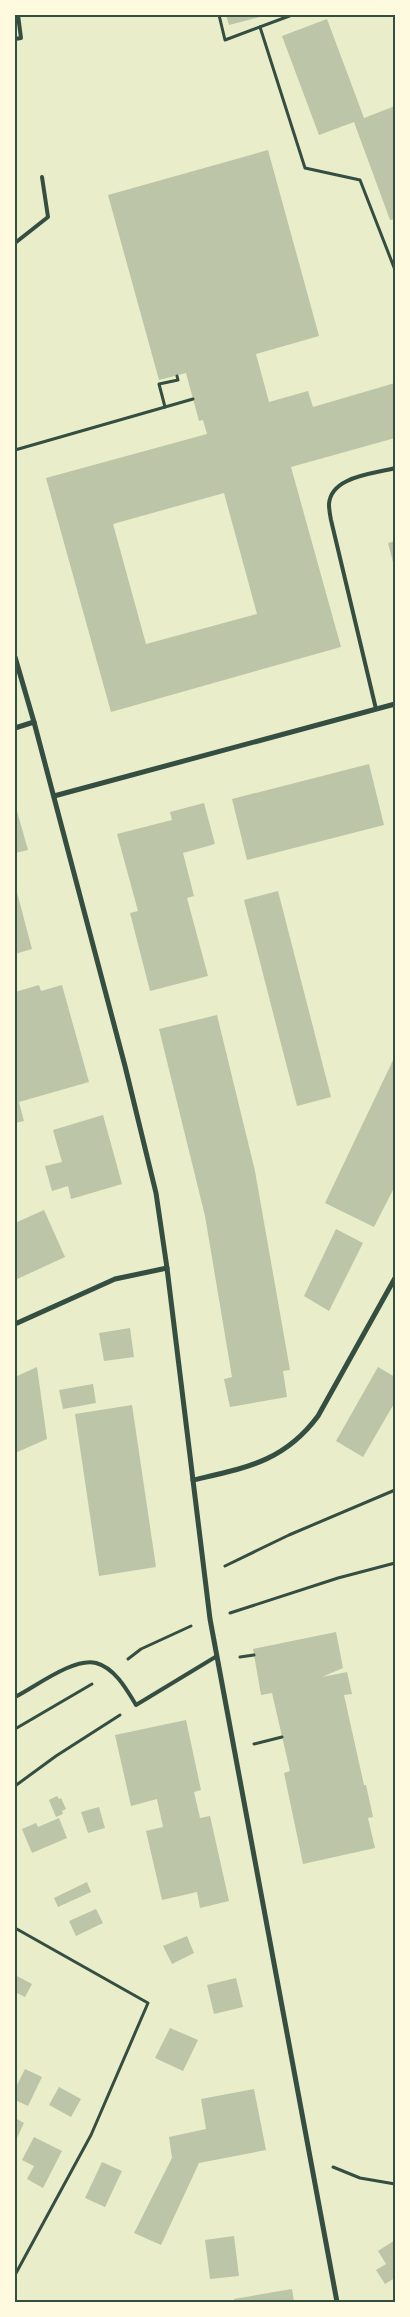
<svg xmlns="http://www.w3.org/2000/svg" width="410" height="2317" viewBox="0 0 410 2317" font-family="'Nunito Sans',sans-serif">
<rect width="100%" height="100%" fill="#e9edc9"/>
<g fill="#bcc5a7" fill-rule="evenodd">
<path d="M226,15H264V16L229,25Z"/>
<path d="M327,19L364,118L395,106V219L390,220L354,122L319,135L282,36Z"/>
<path d="M268,150L319,336L256,354L269,402L308,391L313,407L395,383V438L291,467L341,647L111,712L46,478L207,434L203,420L199,421L186,373L159,380L108,195ZM224,493L257,614L146,644L113,524Z"/>
<path d="M395,541V566H394L388,543Z"/>
<path d="M369,764L384,825L247,860L232,799Z"/>
<path d="M204,803L215,844L183,853L194,896L187,898L208,976L150,991L130,913L138,911L117,834L172,820L170,812Z"/>
<path d="M15,804L28,850L15,853Z"/>
<path d="M15,885L32,949L15,954Z"/>
<path d="M278,891L331,1097L297,1106L244,900Z"/>
<path d="M39,985L41,991L62,985L89,1082L19,1102L24,1121L15,1123V992Z"/>
<path d="M217,1015L255,1171L290,1370L283,1371L287,1397L230,1407L224,1379L232,1377L205,1216L159,1029Z"/>
<path d="M395,1056V1186L374,1227L325,1203Z"/>
<path d="M103,1115L122,1184L71,1199L68,1186L52,1191L45,1166L62,1162L53,1130Z"/>
<path d="M44,1210L65,1257L15,1280V1223Z"/>
<path d="M336,1229L363,1243L329,1311L304,1296Z"/>
<path d="M130,1328L134,1357L104,1361L99,1333Z"/>
<path d="M37,1367L47,1439L15,1453V1377Z"/>
<path d="M378,1367L395,1377V1402L363,1457L336,1441Z"/>
<path d="M93,1384L96,1403L63,1409L59,1390Z"/>
<path d="M132,1405L156,1567L99,1576L75,1414Z"/>
<path d="M336,1632L343,1668L322,1677L347,1672L352,1694L344,1695L364,1785H366L373,1817L368,1818L375,1848L303,1864L284,1773L290,1771L272,1693L261,1695L253,1649Z"/>
<path d="M186,1720L201,1790L194,1792L200,1818L210,1816L229,1901L200,1908L197,1892L162,1900L146,1831L163,1827L157,1799L131,1806L115,1735Z"/>
<path d="M57,1796L59,1799L61,1798L66,1809L62,1811L63,1814L56,1817L49,1800Z"/>
<path d="M99,1807L105,1828L88,1833L81,1812Z"/>
<path d="M59,1818L67,1838L32,1853L22,1829L36,1823L38,1827Z"/>
<path d="M87,1882L91,1892L58,1907L54,1898Z"/>
<path d="M96,1909L103,1923L76,1936L69,1921Z"/>
<path d="M187,1936L194,1953L172,1964L163,1946Z"/>
<path d="M15,1975L32,1984L25,1997L15,1992Z"/>
<path d="M236,1978L243,2007L214,2014L207,1985Z"/>
<path d="M170,2028L198,2040L183,2071L155,2058Z"/>
<path d="M25,2069L42,2077L28,2106L15,2100V2089Z"/>
<path d="M59,2087L81,2099L71,2117L49,2105Z"/>
<path d="M254,2089L266,2150L199,2163L161,2245L134,2233L172,2158L169,2137L206,2129L201,2099Z"/>
<path d="M15,2118L24,2123L15,2142Z"/>
<path d="M34,2137L62,2151L43,2188L27,2179L34,2166L22,2160Z"/>
<path d="M102,2162L122,2171L105,2207L85,2198Z"/>
<path d="M234,2236L239,2276L210,2279L205,2240Z"/>
<path d="M395,2240V2278L385,2284L376,2270L386,2264L378,2251Z"/>
<path d="M292,2289L294,2302H234V2299Z"/>
</g>
<g fill="none" stroke-linecap="round" stroke-linejoin="round">
<g stroke="#344e41" stroke-width="3">
<path d="M219,15L225,40L292,15"/>
<path d="M260,27L305,168L360,180L395,270"/>
<path d="M165,407L159,384L178,380L177,376"/>
<path d="M15,450L193,399"/>
<path d="M225,1566L289,1535L395,1490"/>
<path d="M230,1613L338,1578L395,1563"/>
<path d="M240,1657L254,1655"/>
<path d="M128,1659L141,1649L191,1626"/>
<path d="M15,1729L92,1684"/>
<path d="M254,1744L282,1737"/>
<path d="M15,1786L56,1756L120,1715"/>
<path d="M15,1928L148,2003L91,2135L15,2275"/>
<path d="M333,2167L360,2178L395,2184"/>
</g>
<g stroke="#344e41" stroke-width="4">
<path d="M15,39L21,38L18,15"/>
<path d="M15,243L48,217L42,177"/>
<path d="M376,709L331,520C330,515 329,509 329,504C331,476 374,474 395,468"/>
<path d="M15,1697C35,1687 74,1657 96,1663C115,1668 127,1690 136,1705L217,1656"/>
</g>
<g stroke="#344e41" stroke-width="5">
<path d="M15,657L34,722L125,1066L156,1193L167,1268L210,1619L337,2302"/>
<path d="M15,728L34,722"/>
<path d="M54,796L395,704"/>
<path d="M15,1324L115,1279L167,1268"/>
<path d="M193,1480C245,1468 284,1462 318,1416L395,1278"/>
</g>
</g>
<rect width="410" height="2317" fill="none" stroke="#fefae0" stroke-width="32"/>
<rect x="16" y="16" width="378" height="2285" fill="none" stroke="#344e41" stroke-width="2"/>
</svg>
